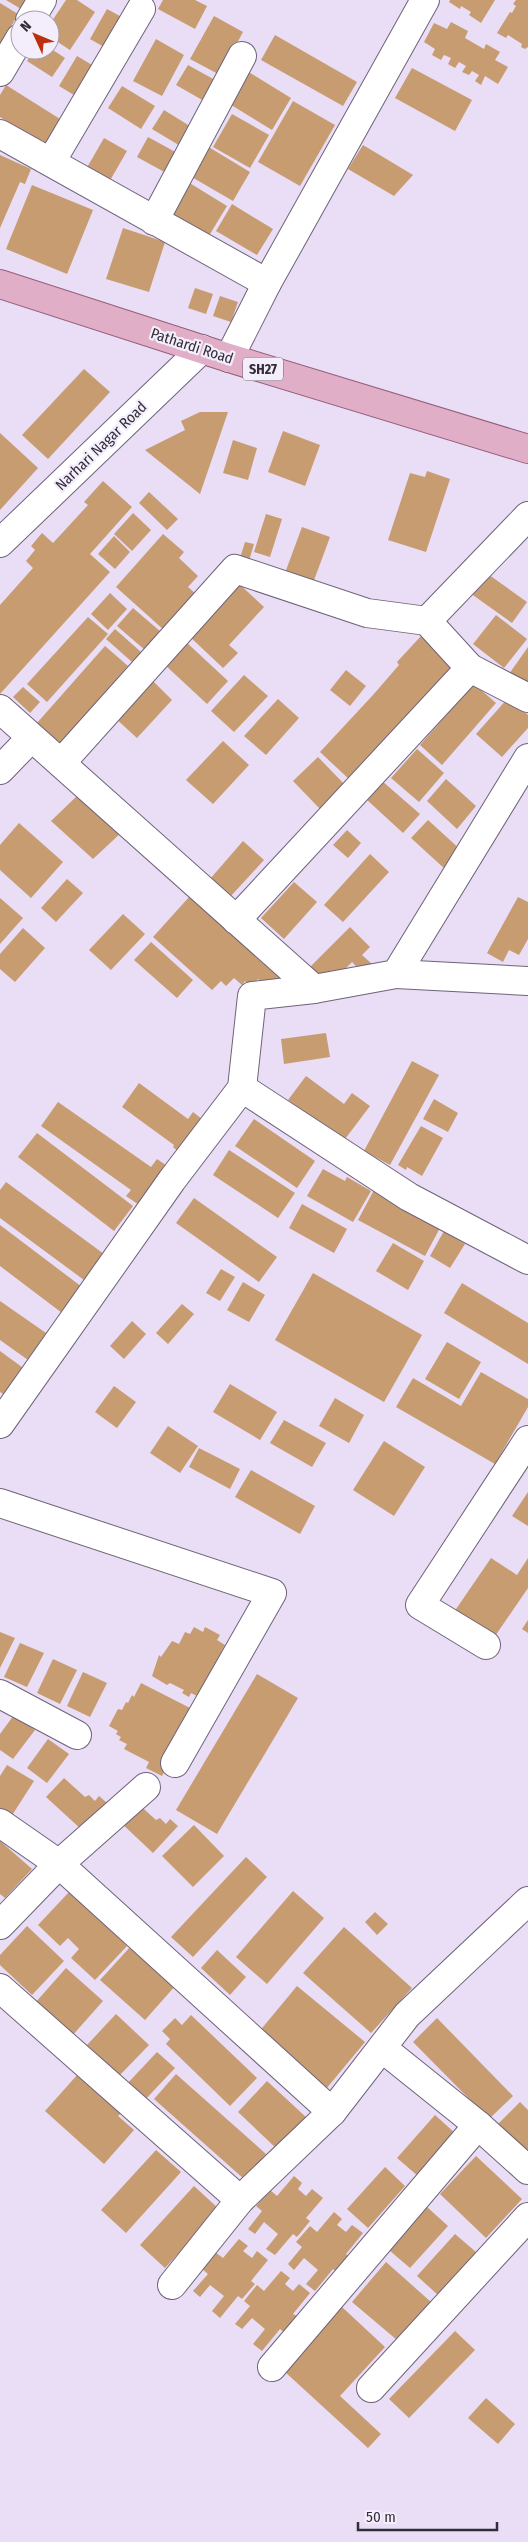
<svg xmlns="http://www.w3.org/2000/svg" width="528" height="2542" viewBox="0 0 528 2542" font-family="'Fira Sans Condensed',sans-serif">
<rect width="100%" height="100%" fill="#eaddf6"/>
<g fill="#c79c71">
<path d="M6,0H26L21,9Z"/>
<path d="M66,0H77L95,12L70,50L50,37V24Z"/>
<path d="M163,0H195L207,6L195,29L158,9Z"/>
<path d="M450,0H495L481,23L469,15L471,12L461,6L460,9L449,2Z"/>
<path d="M516,0H528V47L525,49L521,47L522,44L508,35L506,38L497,33L510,12L512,13L516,6L513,4Z"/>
<path d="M0,3L18,14L0,46Z"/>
<path d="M107,9L129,21L111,51L90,39Z"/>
<path d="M214,16L243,32L220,75L190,59Z"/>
<path d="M451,22L468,31L465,38L484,49L486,44L500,52L495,60L508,67L498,84L485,76L481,85L475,81L479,75L472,71L469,75L462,72L466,66L459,62L455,68L448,64L451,58L444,55L441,60L432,55L435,49L424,42L434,23L447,29Z"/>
<path d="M275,35L357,82L343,106L261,60Z"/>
<path d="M156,39L184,55L162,96L133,81Z"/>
<path d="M50,48L65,58L52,77L27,61L34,50Z"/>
<path d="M77,56L97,68L79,98L59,86Z"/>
<path d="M188,65L215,80L204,101L176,85Z"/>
<path d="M412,68L472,100L455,131L395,98Z"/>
<path d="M247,71L291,98L272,130L228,103Z"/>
<path d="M6,85L68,124L51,150L0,117V95Z"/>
<path d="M122,86L155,106L141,129L108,108Z"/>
<path d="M293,101L335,125L300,186L258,162Z"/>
<path d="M164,110L193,128L182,147L152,129Z"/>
<path d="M232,114L269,135L250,168L213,147Z"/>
<path d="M148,137L179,154L168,174L137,157Z"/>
<path d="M104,138L127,151L108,184L85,171Z"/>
<path d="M363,145L413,175L394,196L348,169Z"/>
<path d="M207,146L250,172L233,201L190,176Z"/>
<path d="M0,155L31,169L25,184L20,182L0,228Z"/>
<path d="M188,182L227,206L207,239L168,215Z"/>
<path d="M32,185L93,210L67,274L6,249Z"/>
<path d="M232,204L273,229L257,255L216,231Z"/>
<path d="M123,228L165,242L149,292L106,279Z"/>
<path d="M195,288L213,294L206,314L188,308Z"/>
<path d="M220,296L238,302L231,322L213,316Z"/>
<path d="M84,369L110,392L48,459L22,435Z"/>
<path d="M200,412H228L200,494L145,450L185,430L181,421Z"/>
<path d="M283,431L320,445L305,486L268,472Z"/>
<path d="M0,433L38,468L0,510Z"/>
<path d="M233,440L257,448L248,480L223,473Z"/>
<path d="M427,471L450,479L426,552L388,540L410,473L425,477Z"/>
<path d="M103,481L132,507L90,554L110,572L0,694V605L33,568L26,561L35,550L31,546L42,533L53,543L88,505L84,502Z"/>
<path d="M149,492L178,519L167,530L139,503Z"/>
<path d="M133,513L151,530L132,551L114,534Z"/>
<path d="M266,514L282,519L270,557L254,552Z"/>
<path d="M302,527L330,537L313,583L285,573Z"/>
<path d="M163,534L184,552L179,558L198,576L188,587L196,594L164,630L116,587Z"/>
<path d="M114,536L130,552L115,569L98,554Z"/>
<path d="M245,542L254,544L248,564L239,561Z"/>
<path d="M485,572L527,602L512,623L470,593Z"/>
<path d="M237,582L264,607L229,645L238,653L223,668L188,635Z"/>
<path d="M110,593L127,609L108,630L91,614Z"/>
<path d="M133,608L161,632L145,650L117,626Z"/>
<path d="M496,615L527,639L504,668L473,644Z"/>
<path d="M88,617L108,634L47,702L27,684Z"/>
<path d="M115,629L141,652L132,662L106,639Z"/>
<path d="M421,636L454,667L350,780L320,752L373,695L399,665L397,662Z"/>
<path d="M185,641L228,681L207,704L164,664Z"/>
<path d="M105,646L128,666L60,743L37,723Z"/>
<path d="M528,647V687L509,674Z"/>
<path d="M346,670L366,686L350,706L330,690Z"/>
<path d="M244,675L268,696L234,732L211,711Z"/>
<path d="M150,678L172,700L137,738L114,717Z"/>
<path d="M474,684L496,703L442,765L420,745Z"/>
<path d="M23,687L40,702L30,713L13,697Z"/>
<path d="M508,698L528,715V728L502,757L476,734Z"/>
<path d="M278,699L299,718L266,755L244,736Z"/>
<path d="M223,741L249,765L213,804L186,780Z"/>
<path d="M417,749L444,773L419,802L391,778Z"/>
<path d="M318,757L346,786L321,810L293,781Z"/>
<path d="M446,779L476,806L457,829L427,801Z"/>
<path d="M382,781L420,814L403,833L366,799Z"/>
<path d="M78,795L123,831L93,859L51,821Z"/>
<path d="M428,820L463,852L446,870L411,838Z"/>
<path d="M19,823L63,862L31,898L0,870V845Z"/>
<path d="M347,830L361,843L348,858L333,845Z"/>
<path d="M243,841L264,860L230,897L210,879Z"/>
<path d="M370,854L389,872L343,922L324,905Z"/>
<path d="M67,879L83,893L56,922L41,908Z"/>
<path d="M294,882L317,902L284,939L261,918Z"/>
<path d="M190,896L280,977L274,983L269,979L264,984L258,979L251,987L245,981L242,985L234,978L226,986L221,981L212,990L153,937Z"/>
<path d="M518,897L528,902V939L519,955L509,950L503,962L487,953Z"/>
<path d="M0,898L23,918L0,944Z"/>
<path d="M123,914L145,934L111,970L89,950Z"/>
<path d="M350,927L370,947L362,955L372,964L363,973L352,962L338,976L332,970L322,980L309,968Z"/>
<path d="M23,928L45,948L15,982L0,969V954Z"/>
<path d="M151,942L193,980L177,998L134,960Z"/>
<path d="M326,1033L330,1057L284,1064L281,1039Z"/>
<path d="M412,1061L439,1075L390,1165L364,1151Z"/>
<path d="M306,1076L344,1104L352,1093L370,1106L339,1147L328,1129L288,1100Z"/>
<path d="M139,1083L188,1119L193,1112L207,1123L183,1156L173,1147L174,1145L122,1107Z"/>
<path d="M434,1099L458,1113L448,1132L423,1119Z"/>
<path d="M58,1102L151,1167L157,1159L173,1170L145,1209L126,1196L131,1190L41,1126Z"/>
<path d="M254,1119L315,1161L297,1188L235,1146Z"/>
<path d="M421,1126L443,1138L422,1176L407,1167L406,1170L398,1165Z"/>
<path d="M37,1133L133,1206L114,1231L18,1157Z"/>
<path d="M229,1150L295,1193L278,1218L213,1175Z"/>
<path d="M323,1169L345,1181L347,1177L371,1191L353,1222L307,1196Z"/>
<path d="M6,1182L104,1254L84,1280L0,1218V1190Z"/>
<path d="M374,1190L441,1226L425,1256L358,1220Z"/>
<path d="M194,1198L277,1257L259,1282L176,1223Z"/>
<path d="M302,1204L347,1229L334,1253L289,1228Z"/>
<path d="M0,1225L86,1290L66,1316L0,1266Z"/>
<path d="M444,1231L465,1244L450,1268L430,1256Z"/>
<path d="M393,1243L424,1261L408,1290L376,1271Z"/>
<path d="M221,1269L235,1277L220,1301L206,1293Z"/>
<path d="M313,1273L422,1335L384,1402L275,1340Z"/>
<path d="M243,1282L265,1295L249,1322L227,1310Z"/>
<path d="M462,1283L528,1323V1364L444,1313Z"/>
<path d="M0,1301L46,1333L28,1360L0,1340Z"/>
<path d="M182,1304L194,1314L168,1344L156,1333Z"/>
<path d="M132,1321L146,1334L124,1359L110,1346Z"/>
<path d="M447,1342L481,1362L459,1399L425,1379Z"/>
<path d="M0,1351L26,1370L6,1396L0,1392Z"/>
<path d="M481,1372L528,1399V1407L495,1464L396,1407L413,1378L461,1406Z"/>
<path d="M230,1384L277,1412L260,1440L213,1412Z"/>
<path d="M114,1386L136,1402L117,1428L95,1412Z"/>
<path d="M335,1398L364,1415L349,1443L319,1426Z"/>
<path d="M284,1420L326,1443L312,1467L270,1443Z"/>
<path d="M168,1426L198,1446L180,1473L150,1453Z"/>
<path d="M384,1441L425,1467L394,1516L353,1490Z"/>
<path d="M199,1448L240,1469L230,1489L189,1467Z"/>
<path d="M251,1470L315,1506L300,1534L235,1497Z"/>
<path d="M528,1492V1526L512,1516Z"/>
<path d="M491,1558L517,1575L528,1558V1588L491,1642L452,1615Z"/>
<path d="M528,1620V1633L522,1629Z"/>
<path d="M194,1627L203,1632L205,1627L220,1635L217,1640L225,1645L221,1652L225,1655L199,1697L191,1693L189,1697L182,1693L184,1690L170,1683L167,1685L152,1676L159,1655L161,1657L172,1641L179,1644L185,1632L190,1634Z"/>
<path d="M0,1632L15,1638L0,1668Z"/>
<path d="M20,1643L44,1653L27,1687L4,1677Z"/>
<path d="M53,1659L77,1670L60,1704L37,1693Z"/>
<path d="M83,1672L107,1683L90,1717L67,1706Z"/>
<path d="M257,1674L298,1698L217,1834L176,1810Z"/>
<path d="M141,1683L194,1710L162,1776L146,1768L149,1762L124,1749L127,1744L119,1740L121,1737L116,1734L118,1731L109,1726L118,1709L122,1710L126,1702L128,1703L132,1695L134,1697Z"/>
<path d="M14,1715L35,1730L13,1759L0,1750V1734Z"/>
<path d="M48,1739L69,1754L47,1783L27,1768Z"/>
<path d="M7,1765L34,1781L9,1820L0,1814V1776Z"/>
<path d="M64,1778L85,1797L89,1795L95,1801L99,1796L107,1803L82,1830L46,1797Z"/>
<path d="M135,1801L156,1820L160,1818L166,1824L170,1819L178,1826L153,1853L118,1820Z"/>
<path d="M194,1825L224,1856L193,1887L162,1856Z"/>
<path d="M0,1841L32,1869L5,1898L0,1894Z"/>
<path d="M246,1857L267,1877L193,1957L171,1937Z"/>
<path d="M70,1891L127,1946L95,1980L71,1958L79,1949L68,1938L60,1946L38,1925Z"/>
<path d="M293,1891L324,1918L267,1984L236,1957Z"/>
<path d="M375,1912L388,1924L377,1935L365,1922Z"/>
<path d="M27,1926L64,1961L32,1995L0,1965V1955Z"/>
<path d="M344,1927L412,1988L371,2033L303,1973Z"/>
<path d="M132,1945L176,1985L145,2020L100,1980Z"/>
<path d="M217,1950L246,1977L230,1995L201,1968Z"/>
<path d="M66,1968L103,2001L72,2036L35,2003Z"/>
<path d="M297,1986L365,2042L326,2089L258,2033Z"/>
<path d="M116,2014L149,2045L120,2075L87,2045Z"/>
<path d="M191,2015L257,2078L230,2106L166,2044L170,2039L162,2031L175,2018L182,2025Z"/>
<path d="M437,2018L513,2096L489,2119L413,2042Z"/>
<path d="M157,2052L175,2068L144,2101L126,2085Z"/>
<path d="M78,2074L121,2113L118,2116L134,2130L104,2164L45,2111Z"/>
<path d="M176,2074L266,2154L244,2179L154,2099Z"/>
<path d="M267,2081L307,2118L277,2149L238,2112Z"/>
<path d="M520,2102L528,2110V2159L495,2127Z"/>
<path d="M435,2115L456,2134L418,2176L397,2158Z"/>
<path d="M156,2150L181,2172L126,2233L101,2210Z"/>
<path d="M476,2156L522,2199L486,2238L440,2194Z"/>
<path d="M385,2167L405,2186L368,2228L347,2209Z"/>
<path d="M294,2176L302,2183L298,2189L306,2196L312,2189L323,2198L306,2218L310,2221L297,2237L293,2234L275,2255L266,2249L278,2234L264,2222L255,2234L248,2229L262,2211L256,2206L270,2190L277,2196Z"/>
<path d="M194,2186L219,2209L165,2268L140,2245Z"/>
<path d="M427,2207L448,2226L410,2268L389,2250Z"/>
<path d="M334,2212L342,2219L337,2225L346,2232L352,2225L363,2233L346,2254L349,2257L337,2272L333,2269L315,2291L306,2284L318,2270L304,2258L294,2270L288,2264L302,2247L296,2242L310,2226L317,2232Z"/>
<path d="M455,2234L476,2252L438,2295L417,2276Z"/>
<path d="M239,2239L248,2246L243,2251L252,2258L257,2251L268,2260L251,2281L255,2284L242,2299L238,2296L220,2318L212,2311L224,2296L210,2285L200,2297L193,2291L208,2274L202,2269L215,2252L223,2258Z"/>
<path d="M386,2262L431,2302L397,2340L352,2302Z"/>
<path d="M281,2271L290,2278L285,2284L293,2291L299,2284L310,2293L293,2314L297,2316L284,2332L280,2329L262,2351L253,2344L265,2329L252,2318L242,2329L235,2324L250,2306L244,2301L257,2285L264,2291Z"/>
<path d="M342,2307L385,2347L340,2396L381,2434L368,2448L284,2371Z"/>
<path d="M455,2331L475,2350L409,2418L389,2399Z"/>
<path d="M486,2398L515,2424L498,2444L468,2418Z"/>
</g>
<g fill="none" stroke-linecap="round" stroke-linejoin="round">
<defs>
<g id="minor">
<path d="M30,20L42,0"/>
<path d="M0,72L20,38"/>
<path d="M0,134L267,283"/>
<path d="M51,162L141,9"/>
<path d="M154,221L242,56"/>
<path d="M229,358L267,283L425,0"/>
<path d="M0,543L202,349"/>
<path d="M427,621L528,516"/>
<path d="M0,709L314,989L252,996L242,1088L172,1180L0,1424"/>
<path d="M61,763L235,569L367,613L427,621L470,668L528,698"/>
<path d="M0,770L31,738"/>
<path d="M236,920L470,668"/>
<path d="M396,974L528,981"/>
<path d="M314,989L396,974L528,758"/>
<path d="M242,1088L409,1197L528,1260"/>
<path d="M0,1503L272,1593L175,1763"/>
<path d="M486,1645L420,1605L528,1440"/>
<path d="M0,1694L77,1735"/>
<path d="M0,1823L59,1864L332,2112"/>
<path d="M0,1925L59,1864L146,1787"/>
<path d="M0,1988L240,2200"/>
<path d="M382,2048L478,2125L528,2170"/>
<path d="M172,2285L240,2200L332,2112L407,2015L528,1901"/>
<path d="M272,2367L478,2125"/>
<path d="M371,2388L528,2217"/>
</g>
<path id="major" d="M0,284L229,358L528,449"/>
</defs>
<use href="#minor" stroke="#6e6379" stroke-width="30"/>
<use href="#major" stroke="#965e7b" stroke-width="30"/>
<use href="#minor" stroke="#fff" stroke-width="28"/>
<use href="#major" stroke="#e0aec6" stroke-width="28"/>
</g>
<g text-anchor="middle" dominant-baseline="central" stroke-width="4.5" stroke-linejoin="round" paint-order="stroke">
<rect fill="#f4edfc" stroke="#6c6772" stroke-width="1" x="243" y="357.5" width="40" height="23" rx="4"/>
<g font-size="14" font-weight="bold" fill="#322d37">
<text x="263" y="369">SH27</text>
</g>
<g font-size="15" fill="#322d37" stroke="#f4edfc">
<text transform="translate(192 346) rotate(18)">Pathardi Road</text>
<text transform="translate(101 446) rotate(-44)">Narhari Nagar Road</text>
</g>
</g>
<g transform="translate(35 35) rotate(314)"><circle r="24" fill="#f4edfc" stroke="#a6a0ad"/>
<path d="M0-4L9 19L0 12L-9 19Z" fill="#bb300e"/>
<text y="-8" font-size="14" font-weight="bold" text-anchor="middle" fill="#322d37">N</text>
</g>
<path d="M358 2522v8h139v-8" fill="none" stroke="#322d37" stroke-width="2.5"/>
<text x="366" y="2522" font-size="15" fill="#322d37" stroke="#f4edfc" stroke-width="4" paint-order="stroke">50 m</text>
</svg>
